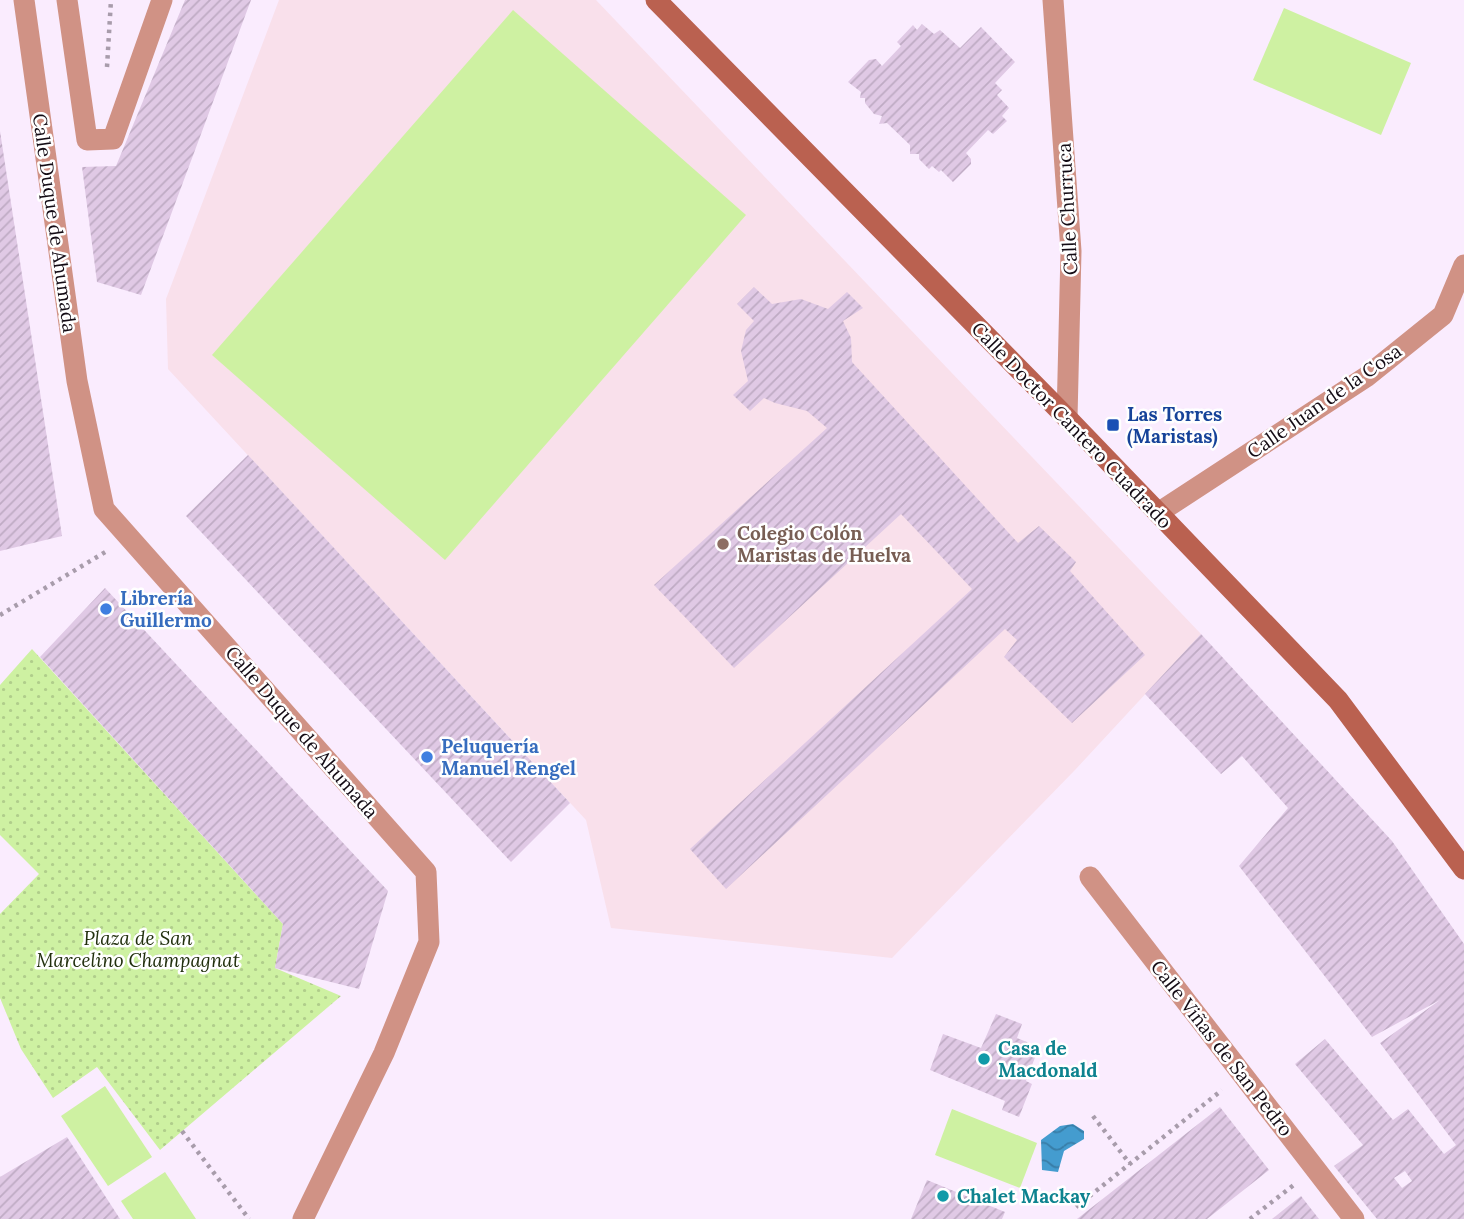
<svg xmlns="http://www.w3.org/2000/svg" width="1464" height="1219" viewBox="0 0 1464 1219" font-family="Lora,serif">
<defs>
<pattern id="park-dots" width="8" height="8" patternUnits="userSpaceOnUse" patternTransform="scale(1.75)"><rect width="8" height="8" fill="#cef1a2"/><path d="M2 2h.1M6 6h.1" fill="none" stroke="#b0cd8b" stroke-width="1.8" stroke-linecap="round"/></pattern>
<pattern id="water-waves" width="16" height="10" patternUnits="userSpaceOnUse" patternTransform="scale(1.75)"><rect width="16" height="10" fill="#449ccf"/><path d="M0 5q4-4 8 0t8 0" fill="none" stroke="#387da7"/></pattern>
<pattern id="building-hatch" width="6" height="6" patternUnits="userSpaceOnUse" patternTransform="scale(1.75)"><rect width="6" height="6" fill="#e0c9e5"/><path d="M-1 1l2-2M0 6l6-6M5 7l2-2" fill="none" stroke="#bfabc4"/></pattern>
</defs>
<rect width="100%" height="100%" fill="#faecfe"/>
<path fill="#f9e0eb" d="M279,0H596L1201,634L1075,770L892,958L611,928L586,820L168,369L166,299Z"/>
<g fill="#cef1a2">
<path d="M1284,8L1411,63L1381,135L1253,80Z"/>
<path d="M513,10L746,215L445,560L212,355Z"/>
<path d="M105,1086L152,1157L108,1186L61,1116Z"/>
<path d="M952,1109L1037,1143L1020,1188L935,1155Z"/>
<path d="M165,1172L196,1219H133L121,1201Z"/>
</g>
<path fill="url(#park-dots)" d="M32,649L283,924L275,968L341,996L160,1150L97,1067L53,1098L21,1049L0,998V914L39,874L0,835V685Z"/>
<path fill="url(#water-waves)" d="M1073,1124L1084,1131V1139L1064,1151L1058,1172L1042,1170L1041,1140L1060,1126Z"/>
<g fill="url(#building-hatch)" fill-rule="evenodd">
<path d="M185,0H251L141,295L97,282L82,167L116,166Z"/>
<path d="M922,24L934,34L940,30L960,48L981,27L1015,62L995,83L1002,90L997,95L1009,108L1002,116L1007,121L993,134L988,130L966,153L971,159V164L953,182L941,170L939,172L932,166L929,169L919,159V154H910V145L887,123L879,124L882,116L874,114L865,103V98H860L861,92L848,82L869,60L876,59L882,66L901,46L897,42L913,25L917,30Z"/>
<path d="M0,131L62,536L0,551Z"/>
<path d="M754,287L772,304L801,299L828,309L847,292L863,308L843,321L851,338L852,362L1018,543L1039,526L1076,562L1070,571L1145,655L1072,723L1004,657L1017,640L1005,629L726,889L690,849L972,589L901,514L734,668L654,585L827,428L807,411L775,403L764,398L750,411L733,395L748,381L741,351L746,330L754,321L737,304Z"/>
<path d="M248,455L570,803L511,862L186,516Z"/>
<path d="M105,588L388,891L359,989L275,968L283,924L40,657Z"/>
<path d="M1201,634L1392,841L1464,944V1219H1377L1334,1166L1363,1145L1295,1064L1325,1039L1393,1120L1408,1109L1444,1154L1456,1145L1380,1043L1440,1000L1372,1037L1239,866L1288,808L1242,756L1221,774L1145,694ZM1405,1171L1412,1181L1402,1188L1394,1178Z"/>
<path d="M996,1014L1022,1024L1017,1038L1039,1047L1026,1081L1032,1084L1019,1117L1002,1110L1005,1101L930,1070L943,1034L981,1048Z"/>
<path d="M1220,1107L1269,1170L1207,1219H1077Z"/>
<path d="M67,1137L120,1219H0V1177Z"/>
<path d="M927,1180L1005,1212L1002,1219H911Z"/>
<path d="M1301,1196L1319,1219H1272Z"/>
</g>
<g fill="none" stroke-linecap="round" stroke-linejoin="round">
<g stroke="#a89cab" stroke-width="4.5" stroke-dasharray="3.5 5" stroke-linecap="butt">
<path d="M107,67L111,0"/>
<path d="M0,615L107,551"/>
<path d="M1093,1116L1130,1164"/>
<path d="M182,1131L249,1219"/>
<path d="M1076,1207L1222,1090"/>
<path d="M1250,1219L1295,1184"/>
</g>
<g stroke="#d09285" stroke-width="21">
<path d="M24,0L77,381L104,509L426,872L429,942L384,1053L303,1219"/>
<path d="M67,0L87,140L113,139L162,0"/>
<path d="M1053,0L1071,251L1067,418"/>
<path d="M1158,513L1366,377L1443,315L1464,265"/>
<path d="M1090,877L1354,1219"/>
</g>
<path stroke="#ba6150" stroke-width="21" d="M656,0L1067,418L1338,700L1464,869"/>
</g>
<rect fill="#1a4fb4" stroke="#fff" stroke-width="2.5" x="1106" y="418" width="14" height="14" rx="3.5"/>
<circle fill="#8d6e63" stroke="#fff" stroke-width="2.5" cx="723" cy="544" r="7"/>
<g fill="#3f7fe0" stroke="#fff" stroke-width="2.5">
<circle cx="106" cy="609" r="7"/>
<circle cx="427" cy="757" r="7"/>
</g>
<g fill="#0f9aa8" stroke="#fff" stroke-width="2.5">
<circle cx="984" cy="1059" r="7"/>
<circle cx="943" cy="1196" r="7"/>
</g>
<g text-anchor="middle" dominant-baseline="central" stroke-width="5" stroke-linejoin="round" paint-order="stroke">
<g font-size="19" fill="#130b14" stroke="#fff">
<text transform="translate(1067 209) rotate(-93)">Calle Churruca</text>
<text transform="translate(55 223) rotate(82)">Calle Duque de Ahumada</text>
<text transform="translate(1324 401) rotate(-35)">Calle Juan de la Cosa</text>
<text transform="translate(1072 425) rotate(46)">Calle Doctor Cantero Cuadrado</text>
<text transform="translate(302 732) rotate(49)">Calle Duque de Ahumada</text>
<text transform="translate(1222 1048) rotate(52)">Calle Viñas de San Pedro</text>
</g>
<g font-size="19" font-weight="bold" fill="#164399" stroke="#fff" text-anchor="start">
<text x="1127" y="414">Las Torres<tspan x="1127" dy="22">(Maristas)</tspan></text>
</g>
<g font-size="19" font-weight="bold" fill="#785e54" stroke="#fff" text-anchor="start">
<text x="737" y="533">Colegio Colón<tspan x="737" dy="22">Maristas de Huelva</tspan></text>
</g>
<g font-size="19" font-weight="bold" fill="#366cbe" stroke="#fff" text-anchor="start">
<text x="120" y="598">Librería<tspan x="120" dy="22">Guillermo</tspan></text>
<text x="441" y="746">Peluquería<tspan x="441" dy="22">Manuel Rengel</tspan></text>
</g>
<g font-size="19" font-style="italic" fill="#212f0d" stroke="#fff">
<text x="138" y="938">Plaza de San<tspan x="138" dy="22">Marcelino Champagnat</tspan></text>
</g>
<g font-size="19" font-weight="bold" fill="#0d838f" stroke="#fff" text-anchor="start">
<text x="998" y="1048">Casa de<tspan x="998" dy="22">Macdonald</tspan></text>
<text x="957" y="1196">Chalet Mackay</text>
</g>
</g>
</svg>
